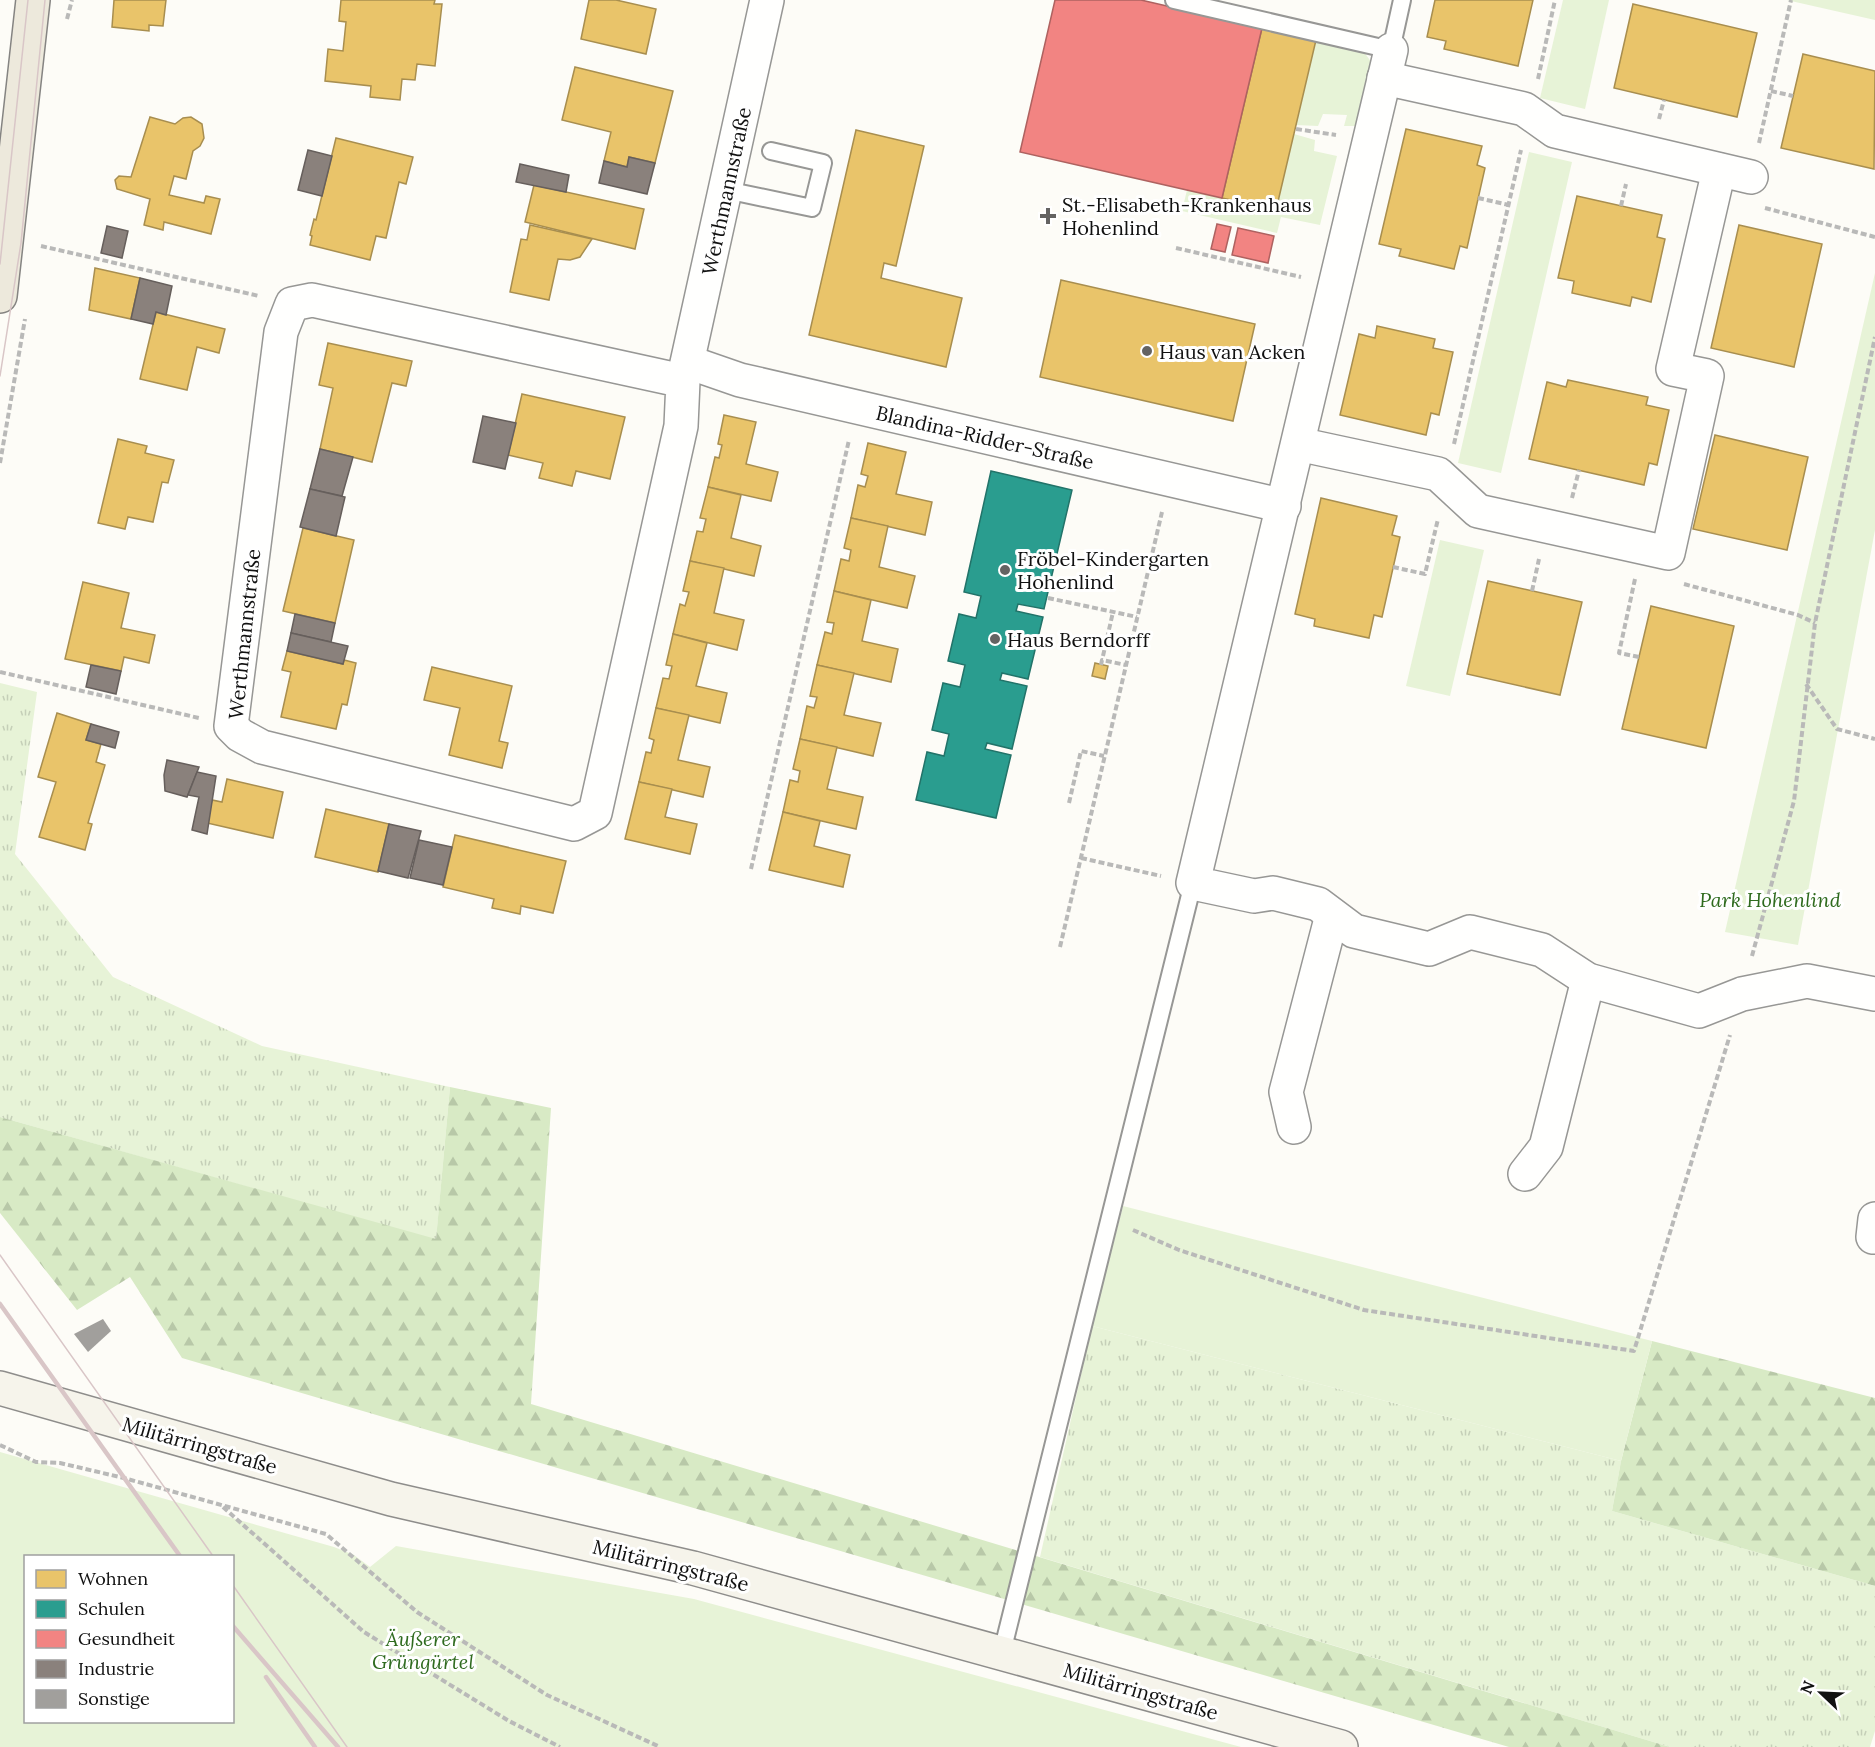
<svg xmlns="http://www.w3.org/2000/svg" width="1875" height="1747" viewBox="0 0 1875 1747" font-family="Lora,serif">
<defs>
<pattern id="grass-tufts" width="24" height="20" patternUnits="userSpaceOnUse" patternTransform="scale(1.5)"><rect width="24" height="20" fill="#e7f3d7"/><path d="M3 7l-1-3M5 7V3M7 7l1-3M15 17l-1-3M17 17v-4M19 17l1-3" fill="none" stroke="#c5cfb8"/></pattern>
<pattern id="forest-firs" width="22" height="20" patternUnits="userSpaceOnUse" patternTransform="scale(1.5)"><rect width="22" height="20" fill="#d8eac5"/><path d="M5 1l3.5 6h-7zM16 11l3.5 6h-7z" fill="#b8c8a8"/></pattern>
</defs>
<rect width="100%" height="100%" fill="#fdfcf7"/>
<g fill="url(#grass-tufts)">
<path d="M0,683L37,692L15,854L113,977L262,1046L450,1087L436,1240L0,1117Z"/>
<path d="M1092,1326L1621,1461L1612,1511L1875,1586V1731L1870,1747H1670L1040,1557Z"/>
</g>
<g fill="url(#forest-firs)">
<path d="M450,1087L551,1108L531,1404L1670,1747H1509L182,1358L130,1277L77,1310L0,1213V1117L436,1239Z"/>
<path d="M1652,1341L1875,1398V1586L1612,1511L1621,1461Z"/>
</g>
<g fill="#e7f3d7" fill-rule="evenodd">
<path d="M1563,0H1609L1585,109L1540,98Z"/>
<path d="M1787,0H1875V20L1791,1Z"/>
<path d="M1316,40L1361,48L1372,63L1360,126H1344L1347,115L1323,114L1318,126L1296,125Z"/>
<path d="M1294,134L1315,140L1314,151L1337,156L1320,225L1281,217L1277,233L1182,211L1187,190L1276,210Z"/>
<path d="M1529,152L1572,162L1501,473L1458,463Z"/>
<path d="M1875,273V530L1798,945L1725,932Z"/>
<path d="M1440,540L1484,550L1450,696L1406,686Z"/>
<path d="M1123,1206L1652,1341L1621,1461L1092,1326Z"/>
<path d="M0,1452L334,1547L354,1555L370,1567L396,1546L694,1599L1241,1747H0ZM26,1556H232V1722H26Z"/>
</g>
<g fill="#e9c46a" stroke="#a88e4f" stroke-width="1.5">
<path d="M114,0H166L163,26L149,25V31L112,27Z"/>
<path d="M341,0H435L434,4H442L435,66L417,64L415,80L402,79L400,100L370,97L371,86L325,81L328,49L343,51L346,22L339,21Z"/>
<path d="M589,0H616L656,9L646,54L581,39Z"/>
<path d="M1435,0H1533L1518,66L1444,49L1446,41L1427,37Z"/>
<path d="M1633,4L1757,33L1737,117L1614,88Z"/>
<path d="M1262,28L1316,40L1276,210L1222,198Z"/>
<path d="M1803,54L1875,71L1874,169L1781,148Z"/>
<path d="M575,67L673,91L655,163L629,157L627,167L604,161L611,132L562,120Z"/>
<path d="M150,117L175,124L183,118L191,117L202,124L204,138L200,146L193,151L186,179L174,176L169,195L204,203L206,196L220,199L211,234L164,222L163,230L144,225L150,199L117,189L115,180L119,176L131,177Z"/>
<path d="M1406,129L1482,146L1477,165L1485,168L1467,248L1460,246L1454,269L1399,256L1401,249L1379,244Z"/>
<path d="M856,130L924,146L896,266L884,263L881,278L962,298L946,367L809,335Z"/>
<path d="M336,138L413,157L406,184L399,182L386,238L376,236L370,260L310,245L312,236L310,235L314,219L316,220Z"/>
<path d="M534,185L644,209L635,249L525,222Z"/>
<path d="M1577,196L1662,215L1657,237L1665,239L1651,302L1632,297L1630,306L1572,293L1574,281L1558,278Z"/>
<path d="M530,225L592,239L580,257L570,260L558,259L549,300L510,292L521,239L527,240Z"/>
<path d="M1739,225L1822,244L1794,367L1711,348Z"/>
<path d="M95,268L140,278L131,319L89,310Z"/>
<path d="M1061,280L1255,324L1233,421L1040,377Z"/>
<path d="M156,312L225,329L219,353L197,347L187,390L140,379Z"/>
<path d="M1377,326L1435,339L1433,348L1453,352L1439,415L1431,413L1426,435L1340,415L1359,334L1375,338Z"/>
<path d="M328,343L412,361L406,386L392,383L372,462L320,449L333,388L319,385Z"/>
<path d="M1568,380L1648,397L1646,405L1669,410L1657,465L1649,463L1644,485L1529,459L1547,382L1566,387Z"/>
<path d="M522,394L625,417L610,479L576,471L572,486L539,478L543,463L508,455Z"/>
<path d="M724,415L756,422L746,464L778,472L771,501L708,487L715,457L719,458L722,445L718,444Z"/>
<path d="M1715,435L1808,457L1787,550L1693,529Z"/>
<path d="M118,439L147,446L145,453L174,460L168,483L162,482L153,522L128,517L125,529L98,523Z"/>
<path d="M868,443L906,452L896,494L932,502L925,535L851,518L858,485L865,487L868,476L861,474Z"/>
<path d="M708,487L741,495L731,538L761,546L754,576L690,561L697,531L703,532L706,519L700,518Z"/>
<path d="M1321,498L1397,516L1392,535L1400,537L1382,617L1374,615L1369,638L1314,626L1315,619L1295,614Z"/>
<path d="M851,518L888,526L879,567L915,576L907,608L834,591L841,559L849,561L851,550L844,548Z"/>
<path d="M303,528L354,540L335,623L283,611Z"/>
<path d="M690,561L724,568L714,613L744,620L737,650L673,634L680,604L685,606L689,592L683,591Z"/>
<path d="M1488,581L1582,602L1560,695L1467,674Z"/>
<path d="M83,582L129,593L121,628L155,635L149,663L124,657L121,671L65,659Z"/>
<path d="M834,591L871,600L862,641L898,649L891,682L817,665L825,632L832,634L834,623L827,622Z"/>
<path d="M1651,606L1734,626L1706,748L1622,729Z"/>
<path d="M673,634L707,643L696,686L727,693L720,723L656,708L663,678L669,679L672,666L666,665Z"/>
<path d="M287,651L343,664L344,660L356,663L347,705L342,704L336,729L281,717L291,672L282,670Z"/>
<path d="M1095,663L1108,666L1105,679L1092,676Z"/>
<path d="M817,665L854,673L844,715L881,723L873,756L800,739L807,706L814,708L817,697L810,696Z"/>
<path d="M432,667L512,686L499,741L508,743L502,768L449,755L460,708L424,700Z"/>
<path d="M656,708L689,715L678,760L710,767L703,797L639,782L646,752L651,753L654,740L649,738Z"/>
<path d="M57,713L91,724L86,740L101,744L96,762L105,765L88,823L92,824L85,850L39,837L56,782L38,777Z"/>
<path d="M800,739L837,747L827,789L863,797L856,829L783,812L790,780L798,782L800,771L793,769Z"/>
<path d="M227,779L283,792L273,838L207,823L212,800L222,802Z"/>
<path d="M639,782L672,789L665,817L697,824L690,854L625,839Z"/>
<path d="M326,809L389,824L378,872L315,857Z"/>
<path d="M783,812L820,821L814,846L850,855L843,887L769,870Z"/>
<path d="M455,835L566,861L553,913L521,906L520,914L492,908L494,899L443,887Z"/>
</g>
<path fill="#2a9d8f" stroke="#227369" stroke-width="1.5" d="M991,471L1072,490L1044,609L1018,604L1016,611L1043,617L1028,679L1002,673L1000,680L1027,686L1012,749L987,743L985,749L1011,755L996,818L916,800L927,752L944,756L949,734L932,730L943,683L960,687L965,665L948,661L959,614L976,618L981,596L964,592Z"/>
<g fill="#f28482" stroke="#ae6260" stroke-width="1.5">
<path d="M1055,0H1141L1262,28L1222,198L1020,152Z"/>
<path d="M1217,224L1231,227L1225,252L1211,249Z"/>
<path d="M1238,228L1274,236L1268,263L1232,255Z"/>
</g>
<g fill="#8a817c" stroke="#665f5c" stroke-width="1.5">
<path d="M308,150L332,156L322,196L298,190Z"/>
<path d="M629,157L655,163L647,194L599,183L604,161L627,167Z"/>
<path d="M520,164L569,175L566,192L516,182Z"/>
<path d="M107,226L128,231L122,258L101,253Z"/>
<path d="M140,278L172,286L166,315L156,312L153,324L131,319Z"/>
<path d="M483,416L516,423L505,469L473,462Z"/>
<path d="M320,449L353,457L342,496L310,489Z"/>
<path d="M310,489L345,497L336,536L300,527Z"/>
<path d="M295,614L335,623L331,642L291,633Z"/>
<path d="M291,633L348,646L343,664L287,651Z"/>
<path d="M91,665L121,671L116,694L86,687Z"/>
<path d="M91,724L119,732L115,748L86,740Z"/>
<path d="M167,760L199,767L187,797L165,791L164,775Z"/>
<path d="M197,772L216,776L207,834L192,830L199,797L188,795Z"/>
<path d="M389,824L421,831L408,878L378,871Z"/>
<path d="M419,840L452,847L443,885L410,878Z"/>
</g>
<path fill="#a19f9c" d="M103,1319L111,1331L88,1352L74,1334Z"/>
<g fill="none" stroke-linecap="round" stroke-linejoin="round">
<defs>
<g id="lane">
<path d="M1174,0L1391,50L1402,0"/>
<path d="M726,190L812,208L823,163L771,151"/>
<path d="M1002,1652L1193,883"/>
</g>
<g id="street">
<path d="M1391,50L1193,883L1254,896L1273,893L1318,904L1354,931L1429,949L1470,932L1542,950L1588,980L1699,1011L1742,994L1807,981L1875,994"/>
<path d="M1384,78L1524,109L1555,131L1751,177"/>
<path d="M688,362L740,380L1284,506"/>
<path d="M683,381L312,300L292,304L281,332L231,726L240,735L262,747L574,824L595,813L681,426L683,381L767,0"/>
<path d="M1298,444L1438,474L1478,511L1668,553L1707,376L1673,369L1719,170"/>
<path d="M1294,1127L1286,1092L1332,915"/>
<path d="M1525,1174L1546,1147L1588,980"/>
<path d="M1873,1237L1875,1219"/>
</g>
<path id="secondary" d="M0,1388L391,1499L693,1568L1341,1747"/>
<path id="primary" d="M0,296L33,0"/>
</defs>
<use href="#lane" stroke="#979795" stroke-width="20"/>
<use href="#street" stroke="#979795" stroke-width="36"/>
<use href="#secondary" stroke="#8e8d8b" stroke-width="36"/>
<use href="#primary" stroke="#858482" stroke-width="36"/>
<g stroke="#b9b9b8" stroke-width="4" stroke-dasharray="6 3" stroke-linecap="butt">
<path d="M67,19L72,0"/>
<path d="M1538,79L1555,0"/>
<path d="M1771,91L1793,96"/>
<path d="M1659,119L1664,100"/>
<path d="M1296,129L1336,135"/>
<path d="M1759,143L1791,0"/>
<path d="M1478,198L1509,205"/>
<path d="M1621,206L1626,184"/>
<path d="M1765,208L1875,237"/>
<path d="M41,246L259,296"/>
<path d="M1176,248L1301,277"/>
<path d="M1454,444L1521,150"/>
<path d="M0,463L25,319"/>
<path d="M1572,498L1579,470"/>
<path d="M1393,567L1425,574L1438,519"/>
<path d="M1635,579L1619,653L1639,657"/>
<path d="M1684,584L1798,615L1815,623"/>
<path d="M1532,591L1539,559"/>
<path d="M1048,598L1137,617"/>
<path d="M1103,656L1113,612"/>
<path d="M1101,665L1102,660L1126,665"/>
<path d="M0,672L199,718"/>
<path d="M1806,684L1837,729L1875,739"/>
<path d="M1069,803L1081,751L1104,756"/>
<path d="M1081,858L1161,876"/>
<path d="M751,869L849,440"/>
<path d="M1060,947L1162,512"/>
<path d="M1752,956L1794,801L1815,623L1875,337"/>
<path d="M1133,1230L1179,1250L1364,1310L1634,1351L1730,1035"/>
<path d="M0,1445L36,1462L60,1463L124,1478L326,1534L417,1612L547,1695L660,1747"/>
<path d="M223,1507L364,1632L509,1721L560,1747"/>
</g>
<use href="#lane" stroke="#fffffe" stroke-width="16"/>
<use href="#street" stroke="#fffffe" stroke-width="33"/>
<use href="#secondary" stroke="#f6f4eb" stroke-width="33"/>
<use href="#primary" stroke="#ede9dc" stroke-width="33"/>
<g stroke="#d9c6c7" stroke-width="1.5">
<path d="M0,264L28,0"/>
<path d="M0,376L21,243L45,0"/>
<path d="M0,1255L213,1556"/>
<path d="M0,1303L4,1310"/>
<path d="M232,1584L347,1747"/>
</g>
<g stroke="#d9c6c7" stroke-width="4.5">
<path d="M0,1304L180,1556"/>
<path d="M232,1625L338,1747"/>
<path d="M266,1677L315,1747"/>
</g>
</g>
<g fill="#646362" stroke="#fff" stroke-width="2">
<path d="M1045 207h6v6h6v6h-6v6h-6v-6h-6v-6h6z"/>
<circle cx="1147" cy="351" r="6"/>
<circle cx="1005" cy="570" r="6"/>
<circle cx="995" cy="639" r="6"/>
</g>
<g text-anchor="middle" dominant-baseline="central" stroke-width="6" stroke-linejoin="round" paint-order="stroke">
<g font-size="20" fill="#111" stroke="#fff">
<text transform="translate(726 191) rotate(-78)">Werthmannstraße</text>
<text transform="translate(985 437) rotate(13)">Blandina-Ridder-Straße</text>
<text transform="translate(244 634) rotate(-84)">Werthmannstraße</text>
<text transform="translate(200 1445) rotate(16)">Militärringstraße</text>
<text transform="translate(671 1565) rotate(14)">Militärringstraße</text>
<text transform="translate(1141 1691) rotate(16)">Militärringstraße</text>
</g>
<g font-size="20" fill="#111" stroke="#fff" text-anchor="start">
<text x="1062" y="204">St.-Elisabeth-Krankenhaus<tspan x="1062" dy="23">Hohenlind</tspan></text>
<text x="1159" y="351">Haus van Acken</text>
<text x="1017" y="558">Fröbel-Kindergarten<tspan x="1017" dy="23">Hohenlind</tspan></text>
<text x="1007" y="639">Haus Berndorff</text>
</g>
<g font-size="20" font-style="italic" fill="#2f6b1f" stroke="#fff">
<text x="1770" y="899">Park Hohenlind</text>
<text x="423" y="1638">Äußerer<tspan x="423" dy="23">Grüngürtel</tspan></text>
</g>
</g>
<rect x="24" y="1555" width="210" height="168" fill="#ffffff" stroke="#a0a0a0" stroke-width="1.5"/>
<rect x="36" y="1570" width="30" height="18" fill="#e9c46a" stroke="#a0a0a0" stroke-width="1.5"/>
<text x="78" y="1585" font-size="18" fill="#111111">Wohnen</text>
<rect x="36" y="1600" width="30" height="18" fill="#2a9d8f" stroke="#a0a0a0" stroke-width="1.5"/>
<text x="78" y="1615" font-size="18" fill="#111111">Schulen</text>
<rect x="36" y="1630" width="30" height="18" fill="#f28482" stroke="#a0a0a0" stroke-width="1.5"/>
<text x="78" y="1645" font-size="18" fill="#111111">Gesundheit</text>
<rect x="36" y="1660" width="30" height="18" fill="#8a817c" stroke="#a0a0a0" stroke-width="1.5"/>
<text x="78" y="1675" font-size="18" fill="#111111">Industrie</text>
<rect x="36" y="1690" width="30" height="18" fill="#a19f9c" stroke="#a0a0a0" stroke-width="1.5"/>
<text x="78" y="1705" font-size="18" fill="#111111">Sonstige</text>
<g transform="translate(1821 1693) rotate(293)" stroke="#ffffff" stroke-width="4.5" paint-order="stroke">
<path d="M0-4.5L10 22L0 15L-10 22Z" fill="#111111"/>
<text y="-9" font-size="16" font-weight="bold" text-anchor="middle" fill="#111111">N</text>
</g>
</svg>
